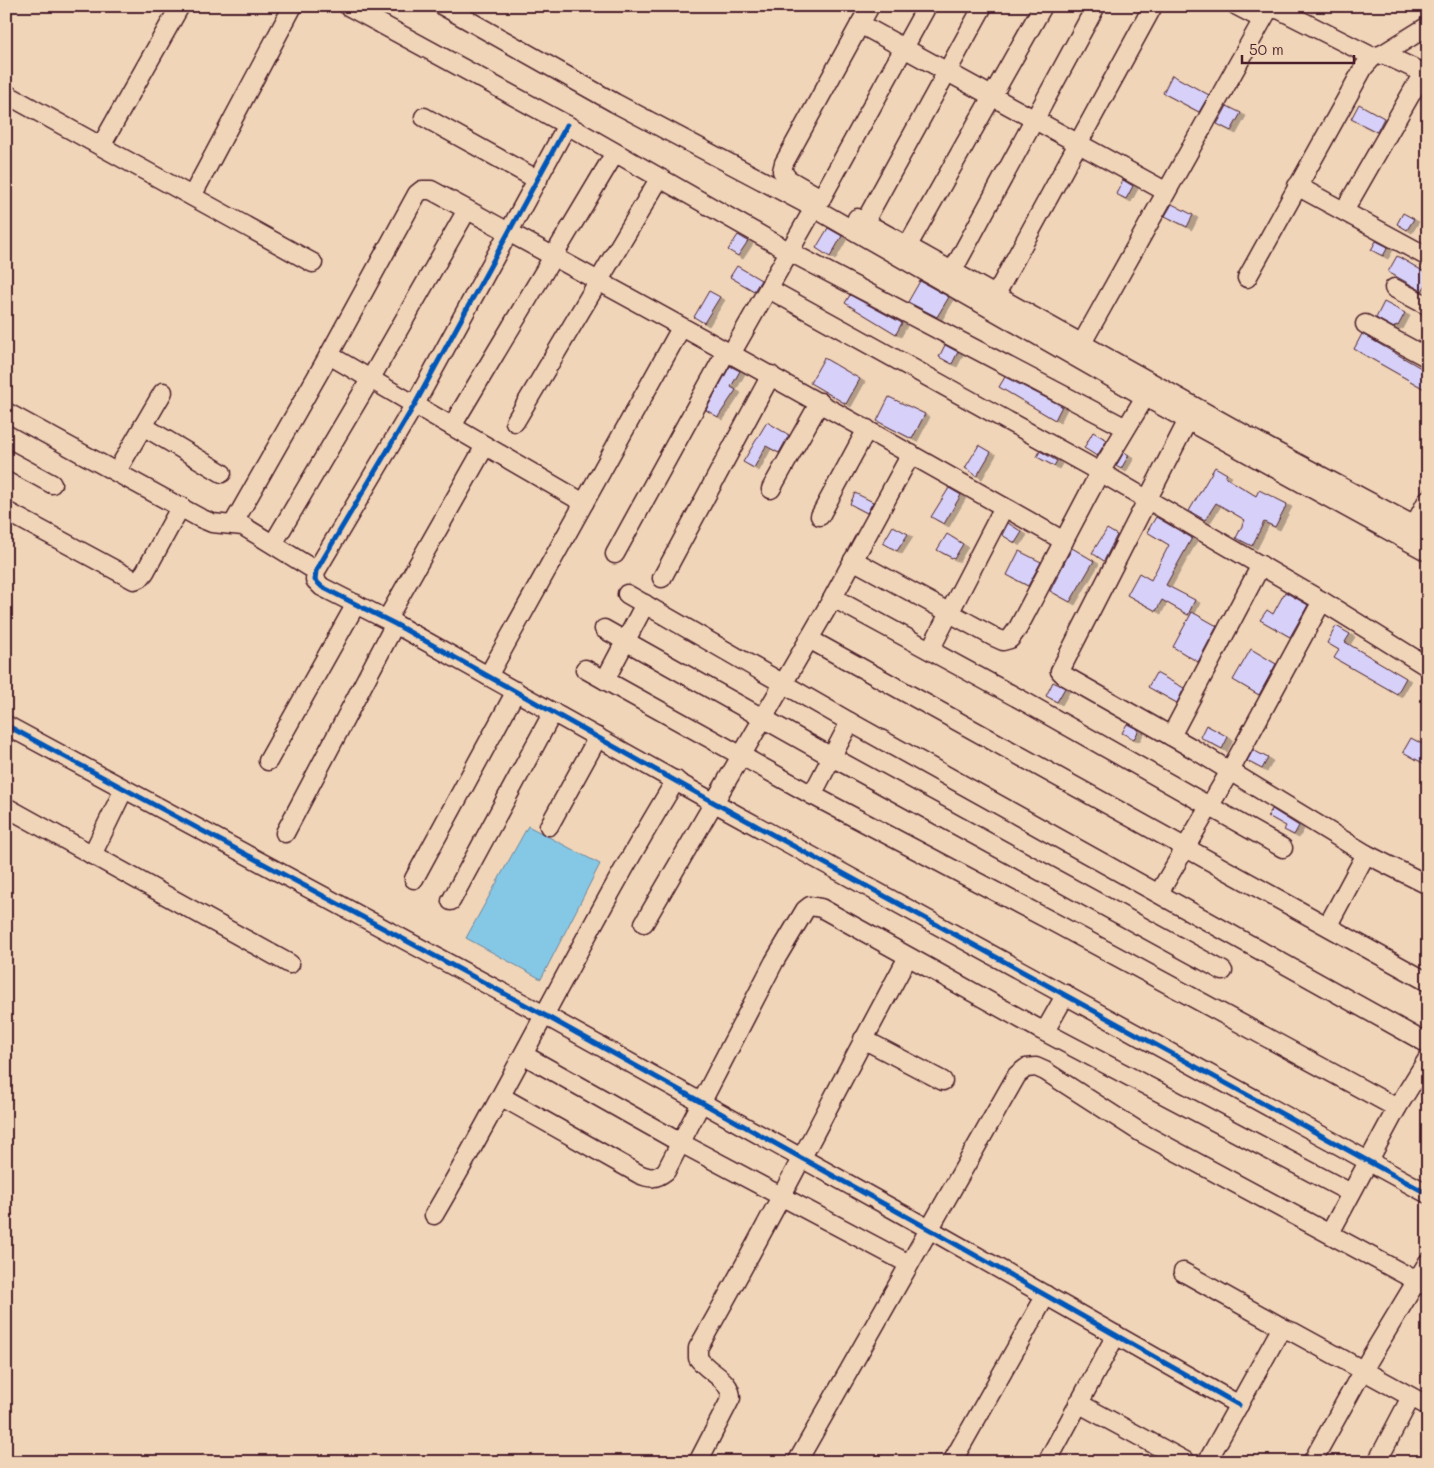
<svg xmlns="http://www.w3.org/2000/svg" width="1434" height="1468" viewBox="0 0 1434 1468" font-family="Mali,sans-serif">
<defs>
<filter id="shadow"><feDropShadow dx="5" dy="3" stdDeviation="0" flood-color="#0004"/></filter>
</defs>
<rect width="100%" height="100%" fill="#f1d5b8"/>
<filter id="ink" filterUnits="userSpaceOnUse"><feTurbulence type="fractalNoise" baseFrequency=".02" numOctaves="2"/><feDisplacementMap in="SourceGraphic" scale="10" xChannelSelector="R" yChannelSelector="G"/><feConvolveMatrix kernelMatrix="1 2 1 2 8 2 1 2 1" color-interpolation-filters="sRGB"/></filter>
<g filter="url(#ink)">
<path fill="#85c8e6" stroke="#6d849b" d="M528,826L600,864L541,979L466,938Z"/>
<g fill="#d7d1f9" stroke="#4a1f2b" filter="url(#shadow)">
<path d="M1172,75L1209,95L1199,112L1163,93Z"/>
<path d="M1359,104L1384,118L1377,132L1351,119Z"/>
<path d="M1227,106L1241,113L1231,131L1217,124Z"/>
<path d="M1123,180L1133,186L1126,199L1116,194Z"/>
<path d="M1172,204L1193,215L1187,227L1165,216Z"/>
<path d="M1403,213L1414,219L1407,230L1397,224Z"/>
<path d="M828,228L842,236L830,257L816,248Z"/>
<path d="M738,235L748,241L738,256L728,250Z"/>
<path d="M1376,241L1388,247L1383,256L1371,250Z"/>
<path d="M1397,256L1428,274V281L1422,291L1388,272Z"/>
<path d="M737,266L761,280L754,291L730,277Z"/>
<path d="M920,281L949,297L937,317L908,302Z"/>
<path d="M709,291L720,297L704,323L694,317Z"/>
<path d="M850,295L902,323L896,334L845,303Z"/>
<path d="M1384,302L1405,313L1398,326L1396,325L1394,328L1376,318Z"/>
<path d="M1362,334L1428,372V391L1354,349Z"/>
<path d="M945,345L958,352L952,364L939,357Z"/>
<path d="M824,358L860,379L846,404L810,383Z"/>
<path d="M730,366L740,371L731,387L736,390L718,417L706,410Z"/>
<path d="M1005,377L1062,406L1055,420L999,387Z"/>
<path d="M889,397L925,414L912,439L877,421Z"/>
<path d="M767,422L789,435L779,453L766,446L754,468L743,462Z"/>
<path d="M1093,432L1107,440L1097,456L1084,448Z"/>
<path d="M979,445L991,452L977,476L965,468Z"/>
<path d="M1040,451L1057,461L1054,466L1037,457Z"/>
<path d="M1124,452L1129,455L1121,469L1116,466Z"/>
<path d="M1215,467L1227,474L1225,477L1256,496L1259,490L1287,504L1275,527L1264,522L1252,546L1236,538L1245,520L1216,503L1205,520L1189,511Z"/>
<path d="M949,488L961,495L944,524L931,517Z"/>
<path d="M855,493L873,502L867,513L850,504Z"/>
<path d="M1156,517L1192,538L1166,585L1195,600L1188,615L1162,600L1156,611L1127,595L1139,573L1151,580L1169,545L1147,532Z"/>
<path d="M1008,523L1022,532L1015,543L1002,535Z"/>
<path d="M893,526L908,534L897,551L883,543Z"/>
<path d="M1107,529L1117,535L1104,561L1092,553Z"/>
<path d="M947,534L963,544L954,559L937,550Z"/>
<path d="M1072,548L1094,561L1070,602L1050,591Z"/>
<path d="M1019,551L1041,562L1028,586L1007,575Z"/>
<path d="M1285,592L1308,605L1290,637L1260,620L1267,610L1273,614Z"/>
<path d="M1192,612L1217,626L1198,662L1173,647Z"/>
<path d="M1336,626L1350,634L1345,642L1406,678L1397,694L1334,658L1339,650L1327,643Z"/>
<path d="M1251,649L1276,664L1259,695L1233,680Z"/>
<path d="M1156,673L1184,688L1177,703L1148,687Z"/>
<path d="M1053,682L1065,688L1057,702L1046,696Z"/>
<path d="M1127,724L1139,730L1134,739L1122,733Z"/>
<path d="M1206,725L1228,737L1222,749L1200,737Z"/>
<path d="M1411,738L1428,747V766L1403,752Z"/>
<path d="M1253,750L1268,758L1262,769L1247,761Z"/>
<path d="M1272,809L1299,826L1294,835L1284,830L1286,826L1268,816Z"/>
</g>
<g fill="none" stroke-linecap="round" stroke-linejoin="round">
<defs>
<g id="minor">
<path d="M348,6L567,125L790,252L1126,428"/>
<path d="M443,6L615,103L814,208L1145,397L1428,552"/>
<path d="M1237,6L1262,19"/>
<path d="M860,24L1165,191"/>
<path d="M1383,54L1428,26"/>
<path d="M6,94L313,263"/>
<path d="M424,117L538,180"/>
<path d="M567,125L415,404L316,571L315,580L322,587L395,624L713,802L1428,1194"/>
<path d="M101,146L180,6"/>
<path d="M1297,186L1428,257"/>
<path d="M192,196L293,6"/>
<path d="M821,198L788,179L782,171L784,163L870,6"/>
<path d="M821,199L927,6"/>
<path d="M1344,211L1423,73"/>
<path d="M857,218L1267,447L1428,533"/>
<path d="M864,223L983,6"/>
<path d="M907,247L1043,6"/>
<path d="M952,272L1096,6"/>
<path d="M1247,278L1364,67L1373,57L1383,54L1428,75"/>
<path d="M1394,288L1428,306"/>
<path d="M769,289L1100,472L1322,601L1428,667"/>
<path d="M995,296L1153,6"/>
<path d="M1365,324L1428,358"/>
<path d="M1082,343L1267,12L1271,8L1280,10L1373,57"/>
<path d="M731,354L814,208"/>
<path d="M329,355L584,503"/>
<path d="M6,412L200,518L212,523L243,526L316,571"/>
<path d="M1188,420L1060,671L1065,676L1192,748L1366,854L1428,885"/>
<path d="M515,422L659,179"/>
<path d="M143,426L222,473"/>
<path d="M452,426L615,153"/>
<path d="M6,459L52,484"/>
<path d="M117,471L163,392"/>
<path d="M771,489L820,402"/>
<path d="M6,511L134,580L140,578L145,572L181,506"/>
<path d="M820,516L867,429"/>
<path d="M233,524L329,355L417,194L422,190H431C644,305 855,422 1064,541"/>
<path d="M1414,526L1428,499"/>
<path d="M273,544L371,378L467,210"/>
<path d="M615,554L726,352"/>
<path d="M853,560L994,637L1003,641L1010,639L1018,628L1100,472L1145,397"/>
<path d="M662,578L771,375"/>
<path d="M627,594L850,722L1428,1044"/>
<path d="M830,603L911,454"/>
<path d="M387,619L485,446"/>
<path d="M604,629L832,757L1223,971"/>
<path d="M809,639L1428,982"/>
<path d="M930,650L1004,507"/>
<path d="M585,669L812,795L1055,923L1397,1108"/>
<path d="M488,676L681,328"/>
<path d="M605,680L645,604"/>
<path d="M6,725L546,1016L929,1229L1239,1405"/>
<path d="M1171,736L1261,565"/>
<path d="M268,761L356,604"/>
<path d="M812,795L850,722"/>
<path d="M6,807L290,964"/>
<path d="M549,826L598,737"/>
<path d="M285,833L395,624"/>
<path d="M92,855L124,789"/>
<path d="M414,879L516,691"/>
<path d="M1159,893L1230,771L1322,601"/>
<path d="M451,901L553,712"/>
<path d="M644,923L830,603L839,601L1027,703L1283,848"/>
<path d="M1328,925L1366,854"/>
<path d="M1039,1029L1351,1193"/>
<path d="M863,1039L943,1081"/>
<path d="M524,1055L679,1142L909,1264"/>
<path d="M502,1097L639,1174C650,1179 656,1179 666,1171L774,962L805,910L810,906L821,908L1039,1029L1045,1028L1049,1024L1066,994"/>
<path d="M434,1215C518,1072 589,922 676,780"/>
<path d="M1330,1233L1397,1108L1428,1058"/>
<path d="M1183,1272L1285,1329"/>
<path d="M1078,1403L1187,1462"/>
<path d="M698,1462L731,1398C731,1379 708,1373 698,1358V1348C772,1220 837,1087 908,957"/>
<path d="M797,1462L1017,1075L1026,1068L1036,1067L1045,1071L1140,1132L1428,1287"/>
<path d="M952,1462L1046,1295"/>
<path d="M1047,1462L1116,1335"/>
<path d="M1207,1462L1277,1336L1285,1329L1293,1332L1428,1406"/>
<path d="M1312,1462L1363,1370L1428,1262"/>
<path d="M1377,1462L1411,1397"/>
</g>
</defs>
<use href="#minor" stroke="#4a1f2b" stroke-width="21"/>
<use href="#minor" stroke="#f1d5b8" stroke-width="18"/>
<defs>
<g id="cycleway">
<path d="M567,125L415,404L316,571L315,580L322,587L395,624L713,802L1428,1194"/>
<path d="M6,725L546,1016L929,1229L1239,1405"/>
</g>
</defs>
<use href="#cycleway" stroke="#f1d5b8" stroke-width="8"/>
<use href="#cycleway" stroke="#0057b8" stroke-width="5"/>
</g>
</g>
<rect width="1434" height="1468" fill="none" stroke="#f1d5b8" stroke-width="25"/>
<rect x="12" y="12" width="1409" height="1443" fill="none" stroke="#4a1f2b" stroke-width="2" filter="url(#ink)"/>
<path d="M1242 55v8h112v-8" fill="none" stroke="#4a1f2b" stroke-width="2.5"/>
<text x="1249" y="55" font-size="15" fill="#4a1f2b" stroke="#f1d5b8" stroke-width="4" paint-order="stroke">50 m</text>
</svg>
